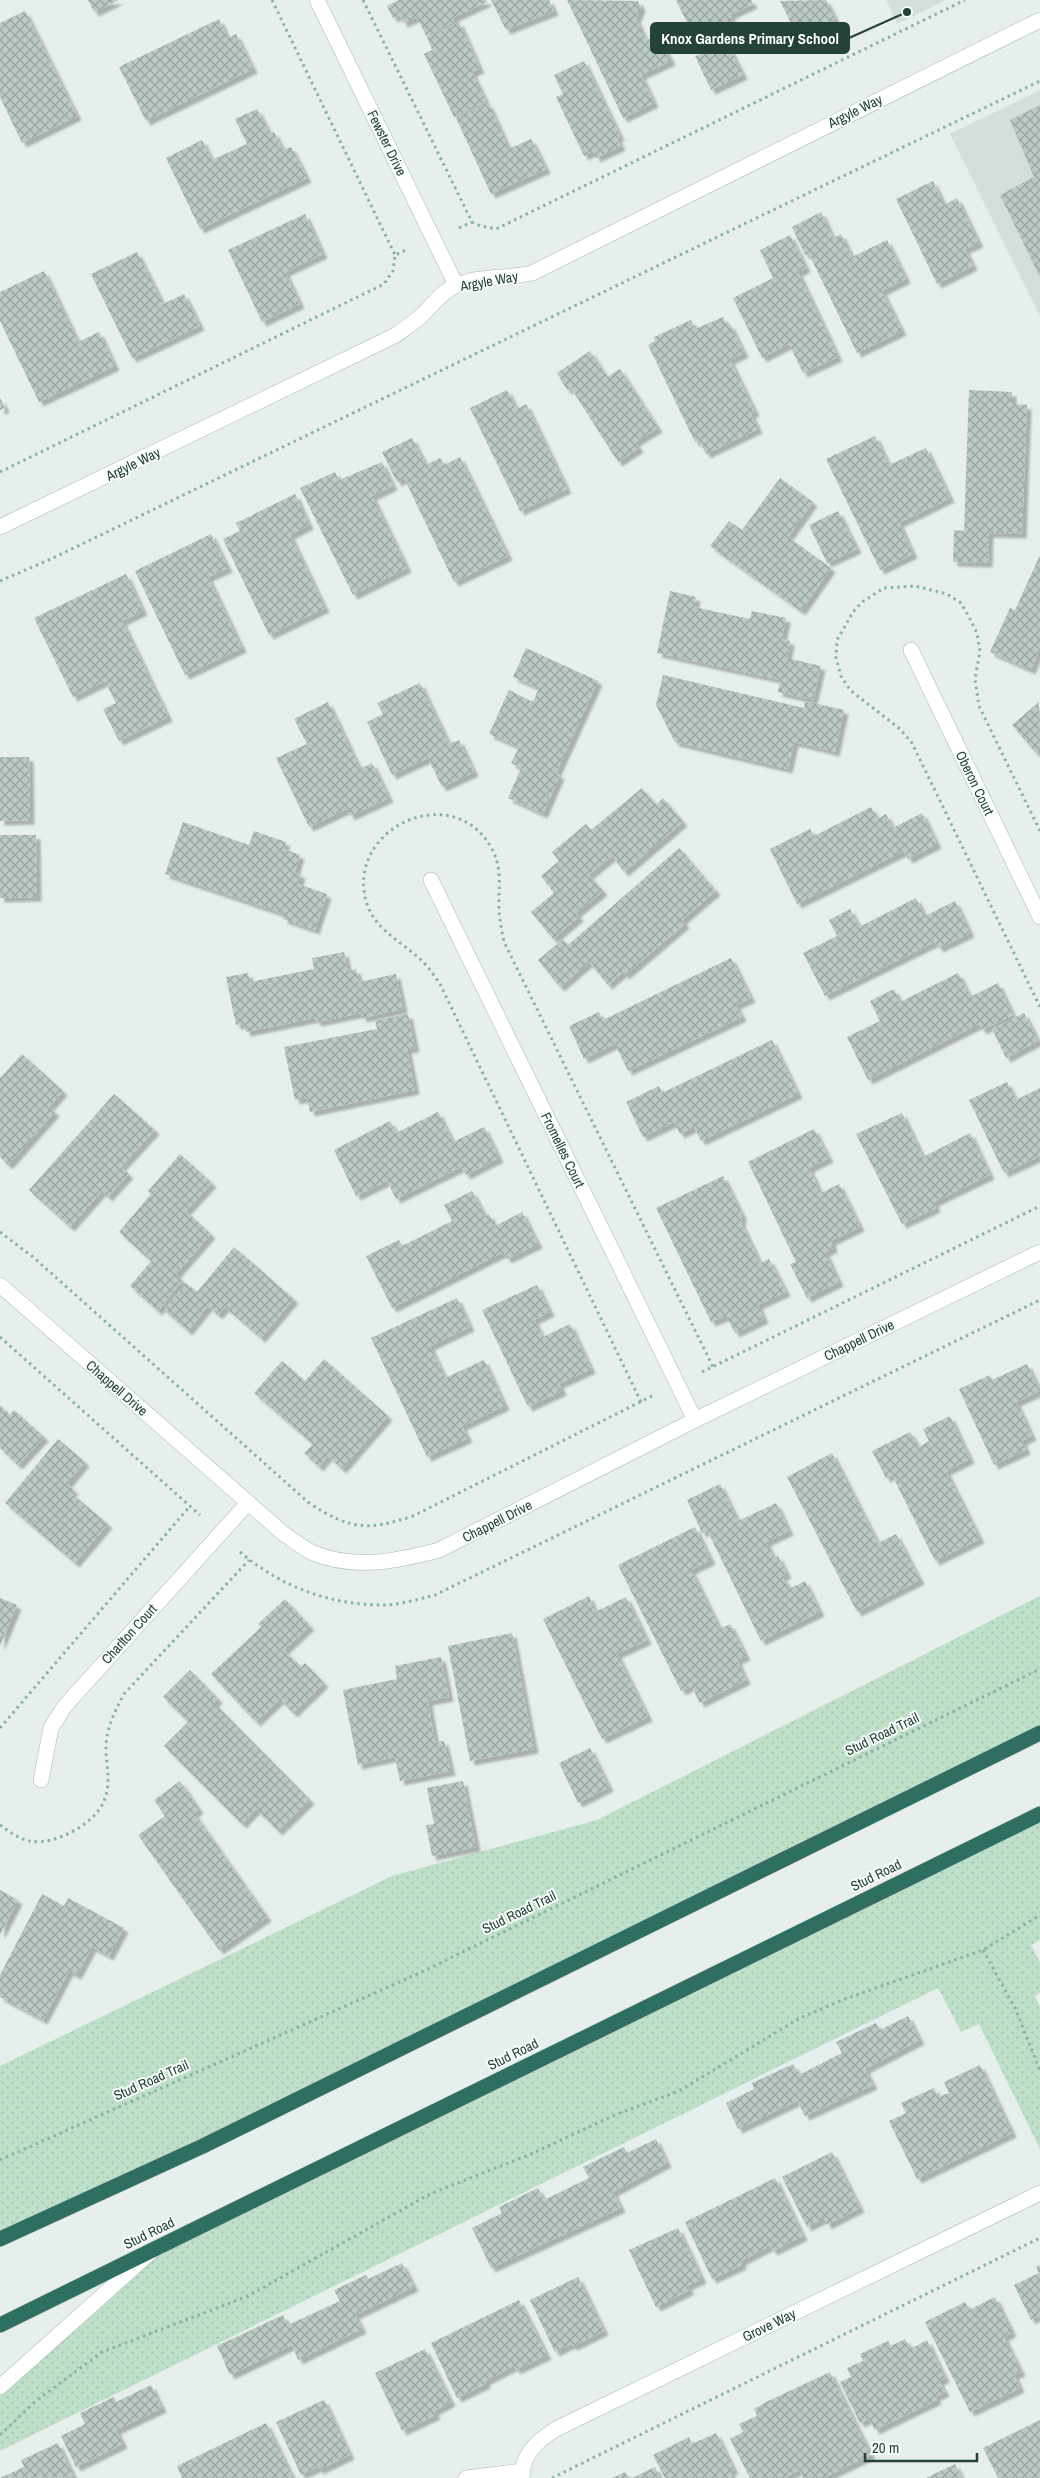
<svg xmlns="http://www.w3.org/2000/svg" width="1040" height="2478" viewBox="0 0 1040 2478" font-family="'Archivo Narrow',sans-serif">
<defs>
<pattern id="park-dots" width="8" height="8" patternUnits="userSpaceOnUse" patternTransform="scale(1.25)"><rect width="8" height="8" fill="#bfe0c8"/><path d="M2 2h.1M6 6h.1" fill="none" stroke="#a4c1ad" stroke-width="1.8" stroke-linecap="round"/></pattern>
<pattern id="building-cross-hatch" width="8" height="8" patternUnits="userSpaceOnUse" patternTransform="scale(1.25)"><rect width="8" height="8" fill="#bbcac4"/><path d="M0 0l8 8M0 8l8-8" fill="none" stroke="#98a6a0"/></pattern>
<filter id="shadow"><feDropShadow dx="4.5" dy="4.5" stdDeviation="1" flood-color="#0004"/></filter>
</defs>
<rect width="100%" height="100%" fill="#e6efeb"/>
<g fill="#d4dfda">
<path d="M886,0H946L897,24Z"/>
<path d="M1040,90V316L950,134Z"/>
</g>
<g fill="url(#park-dots)">
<path d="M1040,1596V1733L0,2239V2066L392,1876L597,1820Z"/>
<path d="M1040,1815V1940L1031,1945L1040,1962V1993L1035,1996L1040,2007V2149L979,2024L961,2032L938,1988L0,2451V2387L157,2248Z"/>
</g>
<g fill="url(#building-cross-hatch)" filter="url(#shadow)">
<path d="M88,0H119L94,12Z"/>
<path d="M399,0H486L487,2L452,18L454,22L426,36L417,17L403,23L400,15L393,18L387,6Z"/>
<path d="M491,0H549L554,11L506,30Z"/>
<path d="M567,0L638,1L641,7L636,19L645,38L662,43L671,61L641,75L654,103L623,118Z"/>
<path d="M676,0H751L753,4L730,15L735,25L728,28L734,40L727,43L743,75L711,90L695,56L702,54Z"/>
<path d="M826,0L835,19L798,37L780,1Z"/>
<path d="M25,11L77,116L22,143L0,97V23Z"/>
<path d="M219,19L228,38L236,34L253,69L146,121L119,67Z"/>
<path d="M459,22L480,69L472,72L486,102L454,117L424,54L432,50L427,37Z"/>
<path d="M584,61L620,136L617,138L621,146L596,158L593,151L584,156L556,97L563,94L554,75Z"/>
<path d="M488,103L509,149L531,139L546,169L491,194L456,118Z"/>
<path d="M1040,105V277L1000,195L1034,177L1010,120Z"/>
<path d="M257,109L270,134L274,132L283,150L291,147L307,178L200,229L166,158L202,140L212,160L247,144L235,119Z"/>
<path d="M933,181L944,205L957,198L979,243L965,249L973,266L937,284L896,199Z"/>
<path d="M821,212L833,238L841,234L852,257L887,240L906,279L882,291L902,331L857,353L809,254L805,255L792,227Z"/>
<path d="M305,214L323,254L285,272L300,304L262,322L228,250Z"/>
<path d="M790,235L806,268L798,272L838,357L803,373L789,344L762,358L733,298L773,278L760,250Z"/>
<path d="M137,252L163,304L184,294L200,326L132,358L91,274Z"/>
<path d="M44,271L78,342L99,332L115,366L39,402L0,321V292Z"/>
<path d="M723,317L727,326L730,324L744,353L730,360L755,412L751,414L758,429L706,454L699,440L695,442L648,345L655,341L654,337L691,320L695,329Z"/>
<path d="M590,351L607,377L620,369L658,428L635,442L639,448L618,462L571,388L567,390L557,373Z"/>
<path d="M507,390L517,409L526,404L567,489L520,511L470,408Z"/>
<path d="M969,390L1012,392V404L1027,405L1022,534L989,533L988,563L953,562L954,530L964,531Z"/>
<path d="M0,398L5,408L0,410Z"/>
<path d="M875,436L889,465L926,448L950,498L899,523L913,554L880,570L826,459Z"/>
<path d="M412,438L426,465L440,458L444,465L460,457L508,556L454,582L404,478L397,482L382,452Z"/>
<path d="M382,462L393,486L372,496L407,568L353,595L300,488L335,472L339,480Z"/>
<path d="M780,478L813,502L788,537L831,568L801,611L710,546L729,521L742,530Z"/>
<path d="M295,494L309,525L290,535L325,608L269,635L223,539L240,531L236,523Z"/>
<path d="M838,511L857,549L827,563L809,525Z"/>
<path d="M211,534L228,568L208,577L242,648L185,675L135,571Z"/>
<path d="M1040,555V648L1031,670L990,652L1010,608L1015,610Z"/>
<path d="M126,574L143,611L122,621L168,717L119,741L103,709L116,703L105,681L73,697L34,618Z"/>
<path d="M670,591L696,597L694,607L750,619L752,611L786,618L782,639L790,641L787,658L821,666L813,700L778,692L780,680L657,653Z"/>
<path d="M526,648L598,681L556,773L560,775L543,814L508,798L521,768L511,763L519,747L489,734L509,690L533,702L539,688L513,677Z"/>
<path d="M663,675L804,708L805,701L844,710L835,752L794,742L788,769L675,742L656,705Z"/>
<path d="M420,683L449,744L459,740L474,772L442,787L428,758L392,775L367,722L383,714L377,703Z"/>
<path d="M328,702L360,769L372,763L389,798L350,816L347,809L309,827L276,758L307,744L294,719Z"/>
<path d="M1039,702L1040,749L1036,753L1012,725Z"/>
<path d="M0,757H29L30,820L0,821Z"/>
<path d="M642,788L656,805L663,798L683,822L624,872L612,856L589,875L603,891L576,913L579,917L553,939L531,912L554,893L541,876L559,861L552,852L586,824L591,830Z"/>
<path d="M871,807L877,819L886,814L893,828L922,813L937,844L908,859L904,851L797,904L770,849L810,829L814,836Z"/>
<path d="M183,822L249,845L254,831L286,842L284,849L300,855L295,872L301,874L298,884L327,894L315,930L283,919L284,914L165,874Z"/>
<path d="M0,835H36L37,897L0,898Z"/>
<path d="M679,848L716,891L682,920L685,924L625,975L623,972L608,985L589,962L560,987L538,960L563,939L568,945Z"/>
<path d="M916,898L925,916L955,901L970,933L939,948L935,942L825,996L803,953L837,936L829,920L850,909L859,927Z"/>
<path d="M344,952L348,971L356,969L359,982L396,974L403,1009L362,1018L361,1013L317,1022L315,1018L246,1032L244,1024L236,1025L226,977L248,973L250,982L314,969L312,958Z"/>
<path d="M731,958L751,998L736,1005L742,1017L628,1071L615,1044L584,1059L569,1026L599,1012L603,1020Z"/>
<path d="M958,973L970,997L998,983L1013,1015L982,1030L979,1024L868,1080L847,1037L880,1021L870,1001L894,989L900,1002Z"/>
<path d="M1024,1013L1038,1041L1006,1058L992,1029Z"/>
<path d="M408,1014L415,1048L407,1049L415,1090L310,1112L307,1098L295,1100L284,1047L377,1029L375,1021Z"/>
<path d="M772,1040L798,1094L701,1141L694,1127L680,1134L674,1122L643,1137L626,1102L659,1086L662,1093Z"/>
<path d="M22,1054L63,1091L49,1107L55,1112L8,1165L0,1157V1078Z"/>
<path d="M1007,1082L1016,1100L1040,1088V1156L1004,1173L969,1100Z"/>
<path d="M114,1094L155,1130L121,1167L129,1174L108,1197L102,1191L70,1227L29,1190Z"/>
<path d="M438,1112L453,1142L484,1127L499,1158L466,1175L461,1167L396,1199L387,1181L356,1196L334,1150L390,1121L396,1133Z"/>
<path d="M902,1113L923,1157L970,1133L990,1175L934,1202L936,1208L902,1224L856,1134Z"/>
<path d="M814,1129L829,1158L809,1168L821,1193L839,1184L860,1227L831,1241L833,1248L825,1252L839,1282L807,1298L790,1264L796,1262L748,1162Z"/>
<path d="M180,1154L212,1183L186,1211L211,1234L176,1274L182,1281L158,1311L130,1286L151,1261L119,1232L151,1194L148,1191Z"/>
<path d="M723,1176L742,1215L741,1223L760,1263L769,1259L786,1292L758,1305L764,1319L735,1333L726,1316L711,1322L656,1208Z"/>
<path d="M472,1191L485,1216L489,1214L495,1226L522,1212L538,1244L507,1259L504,1252L392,1308L366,1256L399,1240L402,1246L452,1221L444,1205Z"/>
<path d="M234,1247L294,1299L261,1338L225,1307L218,1315L208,1306L188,1331L164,1310L186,1283L197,1292Z"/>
<path d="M537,1285L550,1312L534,1320L543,1337L570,1324L591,1369L559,1384L562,1391L528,1407L482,1310Z"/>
<path d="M457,1298L470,1327L430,1346L445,1378L484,1360L505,1406L462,1426L468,1438L427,1457L371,1338Z"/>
<path d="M324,1359L388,1416L342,1469L328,1456L319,1467L304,1453L313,1444L254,1393L282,1361L305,1381Z"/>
<path d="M1027,1364L1040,1391L1016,1402L1032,1436L1022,1441L1026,1450L994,1465L959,1389L990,1375L992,1380Z"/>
<path d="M0,1405L10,1415L14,1410L44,1437L18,1465L0,1448Z"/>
<path d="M950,1416L970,1459L946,1471L980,1539L935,1561L892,1475L886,1478L872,1451L910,1432L919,1447L929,1441L923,1429Z"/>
<path d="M58,1439L85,1462L67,1484L74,1490L71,1493L108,1524L75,1563L5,1503Z"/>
<path d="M832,1453L878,1543L896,1534L920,1580L857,1612L787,1477Z"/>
<path d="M720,1484L738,1521L776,1503L789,1531L766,1542L774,1558L778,1556L787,1574L782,1576L789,1589L805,1581L820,1612L761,1641L707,1530L702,1533L687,1500Z"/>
<path d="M695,1527L711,1560L691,1570L720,1629L730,1624L746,1656L737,1660L746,1680L700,1703L691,1686L681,1691L618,1565Z"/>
<path d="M589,1596L595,1612L626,1597L647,1640L617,1654L648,1717L602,1739L543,1619Z"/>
<path d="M0,1598L17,1605L0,1646Z"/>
<path d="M285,1599L310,1626L284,1650L301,1667L305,1663L324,1683L293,1713L280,1699L256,1722L211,1674L261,1627L258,1624Z"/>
<path d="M512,1633L534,1749L470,1761L448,1646Z"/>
<path d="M441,1657L449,1697L428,1701L435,1742L444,1741L451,1771L400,1781L395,1757L358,1765L343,1690L397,1679L395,1666Z"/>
<path d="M190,1670L218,1699L214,1703L310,1800L278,1831L256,1809L242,1824L164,1746L188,1722L163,1697Z"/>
<path d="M590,1748L609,1787L578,1803L559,1763Z"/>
<path d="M180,1781L199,1809L194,1813L267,1917L219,1950L138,1835L165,1816L154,1800Z"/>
<path d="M463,1781L476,1847L432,1856L426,1825L434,1824L427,1788Z"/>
<path d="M0,1890L18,1900L0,1935Z"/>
<path d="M42,1894L64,1906L68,1898L124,1928L109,1956L92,1947L77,1975L69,1971L43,2020L0,1997V1975Z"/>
<path d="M908,2016L920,2040L865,2069L873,2085L805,2116L797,2101L738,2129L726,2103L754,2089L752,2083L793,2064L799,2075L842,2053L836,2042L876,2023L880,2030Z"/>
<path d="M980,2065L1012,2133L917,2179L889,2121L906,2113L901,2103L934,2088L938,2097L949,2093L944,2082Z"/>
<path d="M656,2139L667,2163L613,2192L621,2208L491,2268L472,2228L502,2213L499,2207L538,2188L544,2200L589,2178L583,2167L624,2147L627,2153Z"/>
<path d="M832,2152L860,2208L827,2225L824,2218L807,2227L782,2177Z"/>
<path d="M775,2178L803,2236L773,2251L770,2246L741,2261L742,2265L712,2279L685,2222Z"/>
<path d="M678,2228L702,2279L687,2286L690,2290L656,2307L629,2250Z"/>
<path d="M402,2263L414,2287L355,2315L362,2329L298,2360L292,2345L230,2375L217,2346L283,2315L288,2325L340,2301L334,2290L366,2275L368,2279Z"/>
<path d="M1040,2265V2322L1037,2316L1031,2320L1014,2285L1039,2273L1036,2267Z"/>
<path d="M578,2277L604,2331L573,2346L571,2344L555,2352L530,2300Z"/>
<path d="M995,2297L1012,2332L1004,2337L1021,2372L1014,2375L1020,2388L970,2412L925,2322L965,2302L969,2310Z"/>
<path d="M519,2300L547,2355L516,2370L514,2366L485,2381L486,2384L457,2398L431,2343Z"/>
<path d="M905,2339L910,2349L927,2340L945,2378L939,2381L945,2392L935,2397L937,2400L875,2430L869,2419L860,2423L840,2382L851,2377L847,2368L863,2361L860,2354L888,2341L891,2346Z"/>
<path d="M425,2349L451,2402L434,2411L436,2415L402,2431L375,2373Z"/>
<path d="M830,2372L871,2455L823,2478H803L799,2470L784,2478H750L730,2439L743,2432L739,2424L757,2416L754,2409L766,2402Z"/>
<path d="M151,2385L162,2408L116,2430L123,2444L76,2467L61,2436L85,2424L80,2413L114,2397L116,2402Z"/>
<path d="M324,2400L350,2455L319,2470L318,2467L301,2475L276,2422Z"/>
<path d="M1040,2420V2478H998L983,2448Z"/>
<path d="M266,2423L293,2478H182L177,2466Z"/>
<path d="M716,2433L734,2470L730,2471L733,2478H665L653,2455L689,2437L692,2444Z"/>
<path d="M58,2443L74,2477L0,2478L24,2467L21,2460Z"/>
<path d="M955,2464L962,2478H926Z"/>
<path d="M655,2467L660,2478H632Z"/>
<path d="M625,2472L628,2478H612Z"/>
</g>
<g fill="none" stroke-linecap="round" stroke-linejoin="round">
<defs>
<g id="street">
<path d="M317,0L456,285"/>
<path d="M0,527L396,335C404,329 413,323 421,316C432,306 440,293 455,286C479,275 507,279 532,273L1040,20"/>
<path d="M911,650L1040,917"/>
<path d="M431,880L695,1420"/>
<path d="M0,1285L284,1534C293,1540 303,1548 313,1553C355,1570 398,1561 439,1550L695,1420L1040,1252"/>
<path d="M41,1780L51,1728L64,1707L247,1504"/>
<path d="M0,2387L150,2253"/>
<path d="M466,2478L522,2471"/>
<path d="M522,2478C522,2454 537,2441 556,2429L1040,2193"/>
</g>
<g id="highway">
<path d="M0,2239L203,2146L1040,1733"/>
<path d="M0,2325L1040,1814"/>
</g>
</defs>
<use href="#street" stroke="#a8b8b2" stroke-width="16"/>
<use href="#highway" stroke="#c2cac8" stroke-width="16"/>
<g stroke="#86b3a5" stroke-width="3" stroke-dasharray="2.5 4" stroke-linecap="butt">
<path d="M272,0L395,255"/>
<path d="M363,0L472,222L481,226L496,229L965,0"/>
<path d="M459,228L472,222"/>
<path d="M0,472L384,284L393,271L395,255L408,249"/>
<path d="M0,581L51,559L1040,81"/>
<path d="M1040,831L979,706L975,679L980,651L977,633L968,615L961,603L947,594L915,586L884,588L862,602L853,612L837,640L836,658L841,676L850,690L900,729L912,743L1040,1007"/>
<path d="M0,1232L33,1257L309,1503C351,1530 367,1531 413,1516L654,1395"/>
<path d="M0,1337L200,1515"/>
<path d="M702,1372L1040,1206"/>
<path d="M641,1402L440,984C434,975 427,965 419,958C400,941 375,929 367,904C343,829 453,777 492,849C503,869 498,890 499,912C500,922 502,932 504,942L713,1367"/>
<path d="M240,1552C280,1586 329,1605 382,1605C400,1605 418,1599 435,1595L1040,1300"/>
<path d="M0,1728L190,1506"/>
<path d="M0,1825C8,1831 19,1839 30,1841C54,1846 95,1824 104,1801C111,1785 107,1769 106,1752C105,1730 114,1713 124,1694L249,1560"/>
<path d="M983,1950L1016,2010L1040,2071"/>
<path d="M0,2160L424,1971L1040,1669"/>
<path d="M0,2435L36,2401L102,2352L248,2296L430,2194L531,2154L617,2114L679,2091L800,2018L845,1999L983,1950L1040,1915"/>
<path d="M552,2478L1040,2238"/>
</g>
<use href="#street" stroke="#fff" stroke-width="15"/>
<use href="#highway" stroke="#2f6f62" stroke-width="15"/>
</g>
<g text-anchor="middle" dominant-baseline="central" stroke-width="4" stroke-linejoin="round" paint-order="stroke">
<g font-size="14" fill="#24423a" stroke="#f7fbf9">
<text transform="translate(855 111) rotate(-26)">Argyle Way</text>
<text transform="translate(387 143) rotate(64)">Fewster Drive</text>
<text transform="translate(489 281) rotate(-10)">Argyle Way</text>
<text transform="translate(133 464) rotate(-26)">Argyle Way</text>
<text transform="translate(975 783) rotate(64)">Oberon Court</text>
<text transform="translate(563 1150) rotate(64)">Fromelles Court</text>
<text transform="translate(859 1340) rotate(-26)">Chappell Drive</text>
<text transform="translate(117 1388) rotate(41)">Chappell Drive</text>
<text transform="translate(497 1521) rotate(-27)">Chappell Drive</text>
<text transform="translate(129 1634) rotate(-48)">Charlton Court</text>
<text transform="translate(882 1734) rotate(-26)">Stud Road Trail</text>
<text transform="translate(876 1875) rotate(-26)">Stud Road</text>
<text transform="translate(519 1912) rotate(-26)">Stud Road Trail</text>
<text transform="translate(513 2054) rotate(-26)">Stud Road</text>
<text transform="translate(151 2080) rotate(-24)">Stud Road Trail</text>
<text transform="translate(149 2233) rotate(-26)">Stud Road</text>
<text transform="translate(769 2325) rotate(-26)">Grove Way</text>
</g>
</g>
<path fill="none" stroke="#24423a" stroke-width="2" d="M907 12L849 38"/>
<circle fill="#24423a" stroke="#f7fbf9" stroke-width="2" cx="907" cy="12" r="5"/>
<rect fill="#24423a" stroke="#24423a" stroke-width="2" x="651" y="23" width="198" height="30" rx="5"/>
<g font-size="15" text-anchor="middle" font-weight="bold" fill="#fff">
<text x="750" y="44">Knox Gardens Primary School</text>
</g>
<path d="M865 2453v8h112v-8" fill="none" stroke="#24423a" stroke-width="2.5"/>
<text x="872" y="2453" font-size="15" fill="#24423a" stroke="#f7fbf9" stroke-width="4" paint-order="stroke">20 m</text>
</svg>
